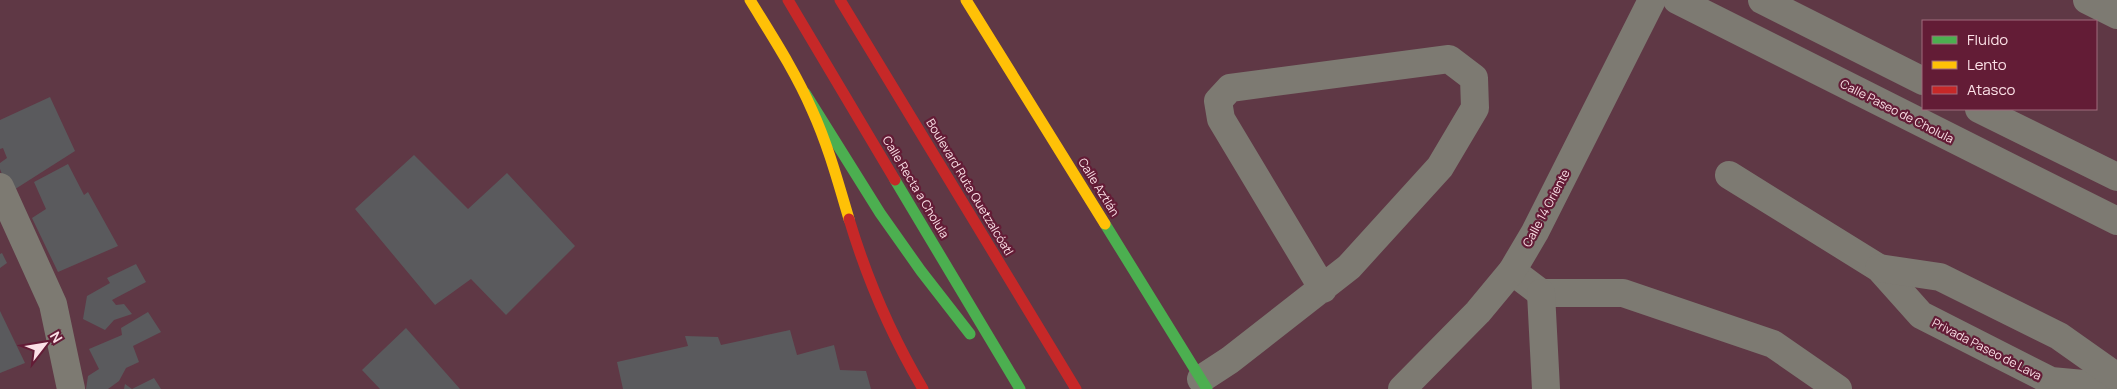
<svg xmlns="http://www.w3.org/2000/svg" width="2117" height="389" viewBox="0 0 2117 389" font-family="Manrope,sans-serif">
<rect width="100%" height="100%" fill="#5f3845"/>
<g fill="#5a5a5d">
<path d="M50,97L75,151L9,193L0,169V163L7,158L3,148L0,149V120Z"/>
<path d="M414,155L468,209L507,173L575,246L506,315L471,279L435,305L355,209Z"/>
<path d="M68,164L84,195L88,192L118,246L58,272L32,218L46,209L34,182Z"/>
<path d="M2,253L7,263L0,268V254Z"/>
<path d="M136,264L146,282L112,300L116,305L124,304L132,314L114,320L105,330L83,319L87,296L110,283L107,278Z"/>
<path d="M0,311L25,363L0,373Z"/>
<path d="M148,312L161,332L133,346L139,362L126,368L119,381L108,389H86L88,376L99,369L89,349L122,335L121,328Z"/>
<path d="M406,328L460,389H380L362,370Z"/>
<path d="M790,330L797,355L834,345L840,370L866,371L871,389H623L617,362L688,346L685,336L718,337L721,345Z"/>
<path d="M154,378L161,389H124L125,384L132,389Z"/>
</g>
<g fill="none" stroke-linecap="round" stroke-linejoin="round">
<g stroke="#7d7a72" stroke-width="28">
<path d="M1677,0L2117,221"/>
<path d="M1762,0L1923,81"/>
<path d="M2087,0L2117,15"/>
<path d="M1979,109L2117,177"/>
<path d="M1729,175L1879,268L1921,315L2051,381L2117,387"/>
<path d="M0,187L53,304L71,389"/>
<path d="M1879,268L1940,277L2059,336L2117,377"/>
<path d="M1512,271L1541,293H1623L1773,344L1838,389"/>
<path d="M1541,293L1546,389"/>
<path d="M1201,379L1230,360L1349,267L1440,167L1475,108L1474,78L1449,59L1230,88L1218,101L1221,119L1323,289"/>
<path d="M1402,389L1478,312L1512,271L1535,232L1652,0"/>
</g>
<g stroke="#4caf50" stroke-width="11">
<path d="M805,93L880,213L921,271L970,334"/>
<path d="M895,180L1020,389"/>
<path d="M1105,224L1207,389"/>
</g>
<g stroke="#ffc107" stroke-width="11">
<path d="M750,0C772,36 795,71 812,110C828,145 838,182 849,219"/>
<path d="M966,0L1105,224"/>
</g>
<g stroke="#c62828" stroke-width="11">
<path d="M788,0L895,180"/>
<path d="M840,0L1076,389"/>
<path d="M849,219C867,279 891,335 923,389"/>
</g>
</g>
<g text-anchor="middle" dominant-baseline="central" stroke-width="4.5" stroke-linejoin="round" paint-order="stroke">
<g font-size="12" fill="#fce1e7" stroke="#631c36">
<text transform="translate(1897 111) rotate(27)">Calle Paseo de Cholula</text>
<text transform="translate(916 187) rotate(59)">Calle Recta a Cholula</text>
<text transform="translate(970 187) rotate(59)">Boulevard Ruta Quetzalcóatl</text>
<text transform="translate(1099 187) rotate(58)">Calle Aztlán</text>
<text transform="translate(1546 208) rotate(-62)">Calle 14 Oriente</text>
<text transform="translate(1987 349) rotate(27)">Privada Paseo de Lava</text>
</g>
</g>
<rect x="1922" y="20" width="175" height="90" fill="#631c36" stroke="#a06b7d"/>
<rect x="1932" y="36" width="25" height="8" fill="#4caf50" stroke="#a06b7d"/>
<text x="1967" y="45" font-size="15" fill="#fce1e7">Fluido</text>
<rect x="1932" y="61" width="25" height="8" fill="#ffc107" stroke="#a06b7d"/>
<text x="1967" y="70" font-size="15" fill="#fce1e7">Lento</text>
<rect x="1932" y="86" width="25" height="8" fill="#c62828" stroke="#a06b7d"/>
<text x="1967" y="95" font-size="15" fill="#fce1e7">Atasco</text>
<g transform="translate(45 344) rotate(59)" stroke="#631c36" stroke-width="4" paint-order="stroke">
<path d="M0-4L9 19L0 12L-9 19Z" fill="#fce1e7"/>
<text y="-8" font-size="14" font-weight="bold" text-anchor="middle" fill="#fce1e7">N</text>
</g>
</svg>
